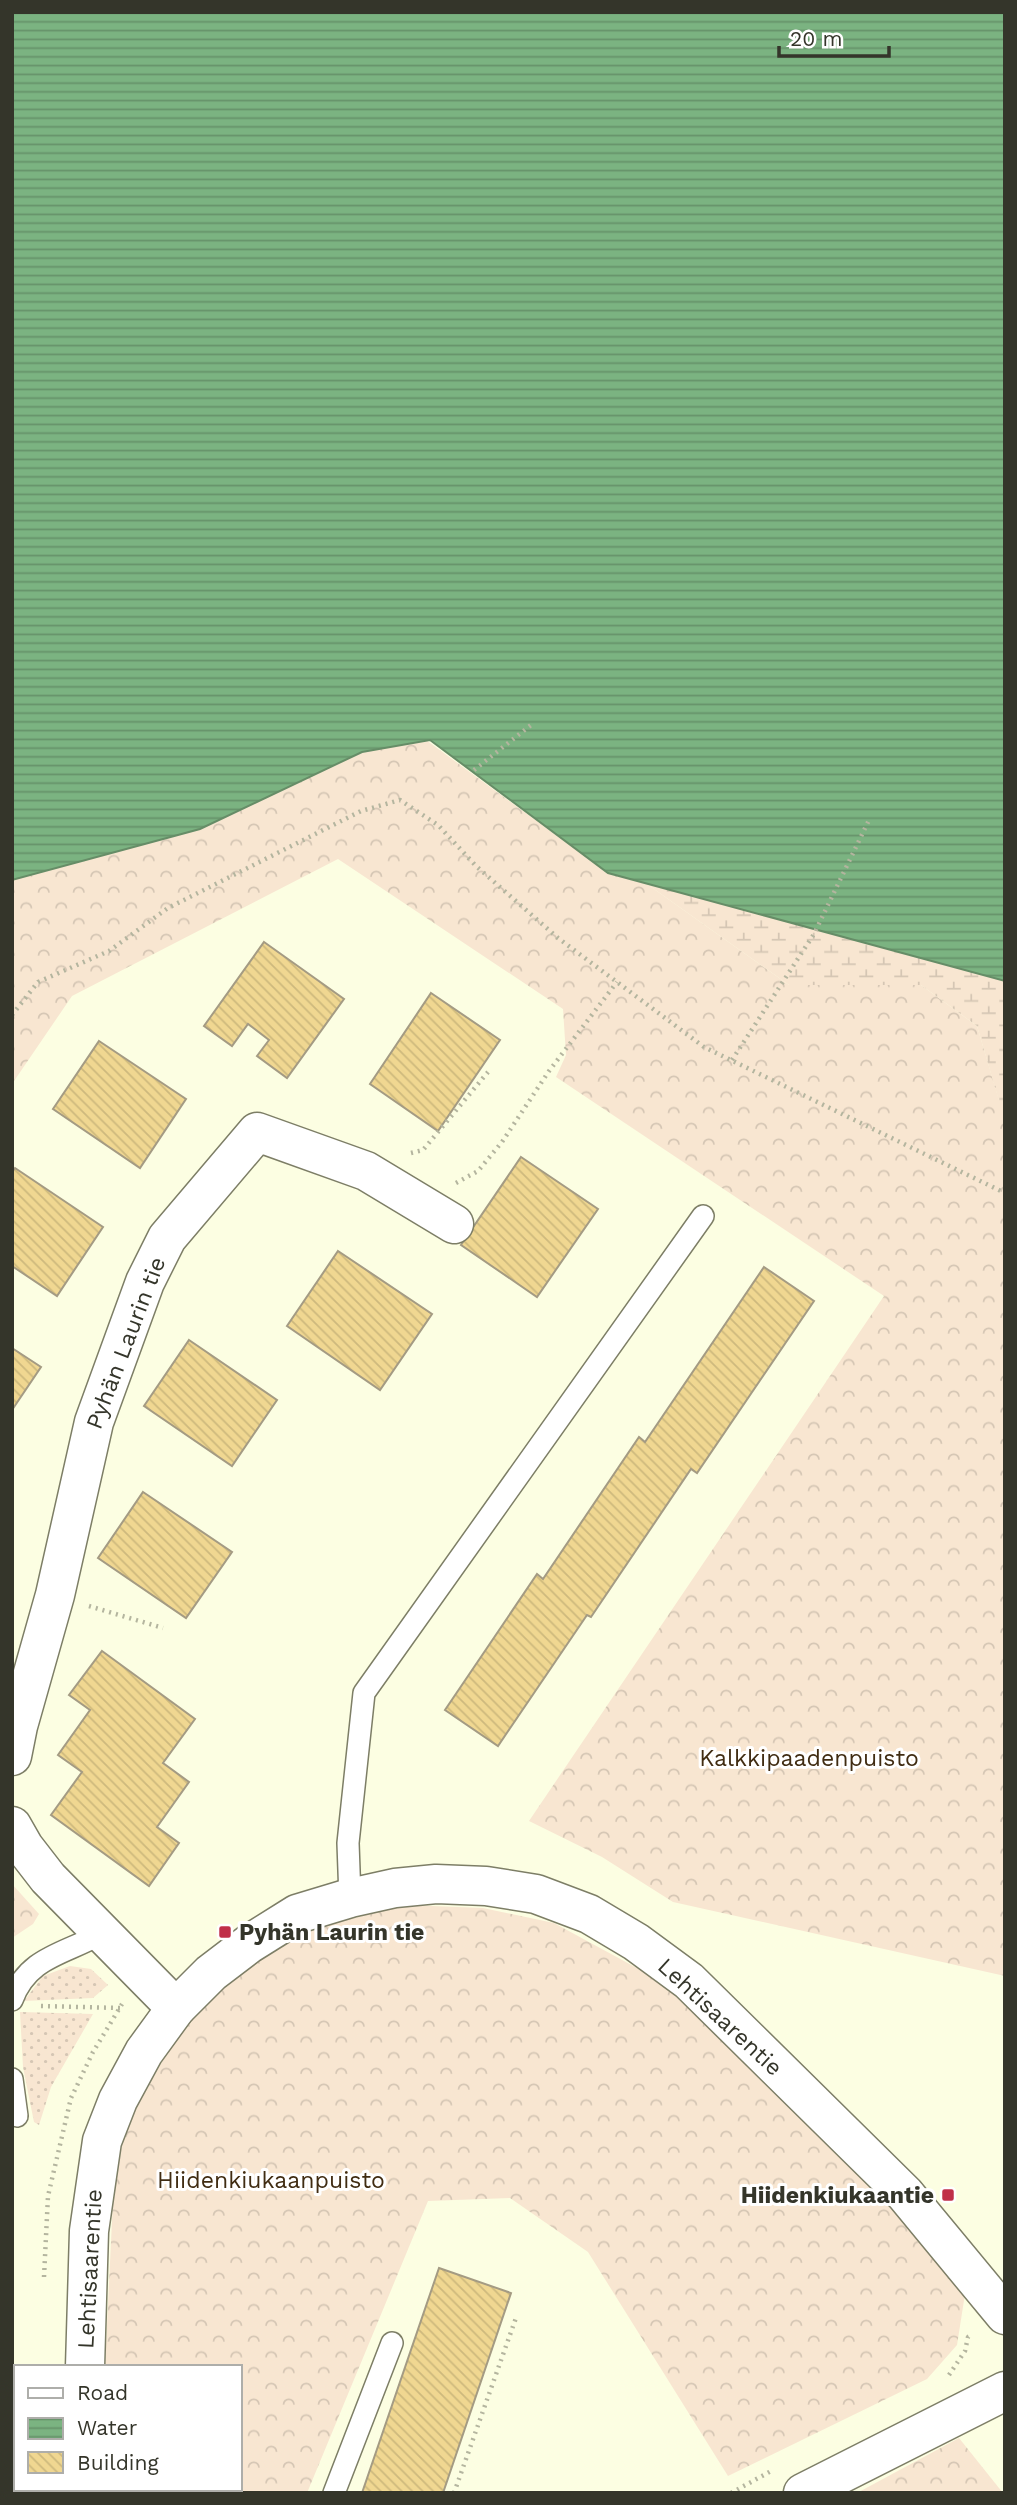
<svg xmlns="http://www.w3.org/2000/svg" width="1017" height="2505" viewBox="0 0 1017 2505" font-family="'Work Sans',sans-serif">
<defs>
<pattern id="grass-dots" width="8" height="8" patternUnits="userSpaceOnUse" patternTransform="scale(1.75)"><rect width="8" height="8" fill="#f8e6d1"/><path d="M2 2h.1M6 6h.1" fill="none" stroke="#d5c6b4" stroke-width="1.8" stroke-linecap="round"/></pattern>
<pattern id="forest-crowns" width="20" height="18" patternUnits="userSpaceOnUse" patternTransform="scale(1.75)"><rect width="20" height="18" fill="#f8e6d1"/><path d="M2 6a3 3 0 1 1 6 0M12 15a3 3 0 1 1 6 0" fill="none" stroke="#d5c6b4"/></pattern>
<pattern id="wetland-marsh" width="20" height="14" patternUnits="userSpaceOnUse" patternTransform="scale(1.75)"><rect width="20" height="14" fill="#f8e6d1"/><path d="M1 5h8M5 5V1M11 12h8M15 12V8" fill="none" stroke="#d5c6b4"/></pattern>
<pattern id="water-rules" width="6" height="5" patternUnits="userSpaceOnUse" patternTransform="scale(1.75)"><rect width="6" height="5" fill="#7bb381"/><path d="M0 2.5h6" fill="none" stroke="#66926a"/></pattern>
<pattern id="building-back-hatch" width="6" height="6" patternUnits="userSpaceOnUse" patternTransform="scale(1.75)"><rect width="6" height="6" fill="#f0d791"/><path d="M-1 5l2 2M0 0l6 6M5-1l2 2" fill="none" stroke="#ceb97d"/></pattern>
</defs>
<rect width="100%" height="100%" fill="#fcfee2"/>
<g fill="url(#grass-dots)">
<path d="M70,1966L91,1969L108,1985L93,1998L24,2001L43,1976Z"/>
<path d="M20,2012L93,2014L51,2087L39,2125L34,2122L23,2067Z"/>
</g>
<g fill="url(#forest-crowns)">
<path d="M426,740L608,873L647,884L789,985H921L977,1026L999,1100L1005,1104V1976L673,1902L602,1857L529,1821L884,1296L556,1077L566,1055L563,1009L338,859L72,996L12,1084V880L200,829L362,752Z"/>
<path d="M12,1884L39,1914L33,1924L12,1938Z"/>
<path d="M407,1905L483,1908L554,1923L659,1980L890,2205L965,2294L957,2345L927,2379L728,2476L588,2252L510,2198L428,2201L307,2493H100V2489H240V2367H105L114,2179L127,2125L185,2020L231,1978L298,1932Z"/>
<path d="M959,2438L1003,2493H857Z"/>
</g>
<path fill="url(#wetland-marsh)" d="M1005,772V1104L999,1101L977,1026L921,985H789L647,884Z"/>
<path fill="url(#water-rules)" stroke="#668d67" stroke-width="2" d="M12,12H1005V981L608,873L430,740L362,752L200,829L12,880Z"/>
<g fill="url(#building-back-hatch)" stroke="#a49b83" stroke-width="2">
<path d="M264,942L344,999L287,1078L257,1056L269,1040L248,1024L232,1046L204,1026Z"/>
<path d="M431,993L500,1040L438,1131L370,1084Z"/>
<path d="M99,1041L186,1099L140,1168L53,1109Z"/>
<path d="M521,1157L598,1209L537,1297L461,1245Z"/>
<path d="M15,1168L103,1227L57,1296L12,1266V1172Z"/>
<path d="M338,1251L432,1314L380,1390L287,1326Z"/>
<path d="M764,1267L814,1301L697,1473L691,1469L591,1617L587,1615L498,1746L445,1710L537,1574L543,1579L639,1437L645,1442Z"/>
<path d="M189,1340L277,1400L232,1466L144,1406Z"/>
<path d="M12,1348L41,1367L12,1410Z"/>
<path d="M143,1492L232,1552L186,1618L98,1558Z"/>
<path d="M102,1651L195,1719L163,1763L189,1782L157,1827L179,1843L149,1886L51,1815L82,1772L58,1755L90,1710L69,1695Z"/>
<path d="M439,2268L511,2293L443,2493H362Z"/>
</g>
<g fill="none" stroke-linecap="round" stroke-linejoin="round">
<defs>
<g id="lane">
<path d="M350,1898L348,1843L364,1693L703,1216"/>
<path d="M12,2000C28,1956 66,1954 102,1933"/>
<path d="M12,2079L17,2116"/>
<path d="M334,2493L392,2343"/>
</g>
<g id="street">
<path d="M12,1756L18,1726L55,1595L94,1422L145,1282L167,1238L257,1132L366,1171L454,1224"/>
<path d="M12,1826L24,1847L48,1878L176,2008"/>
<path d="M803,2493L1005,2391"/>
</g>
<g id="secondary">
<path d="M85,2367L89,2231L102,2141L118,2100L144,2052L176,2008L211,1973L249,1944L297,1914L350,1898L395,1888L436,1884L486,1886L536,1894L589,1914L636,1942L689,1981L905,2194L1005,2315"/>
<path d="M81,2493V2489"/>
</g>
</defs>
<use href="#lane" stroke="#7d7e66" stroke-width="24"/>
<use href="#street" stroke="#7d7e66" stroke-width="41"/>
<use href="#secondary" stroke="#7d7e66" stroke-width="41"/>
<g stroke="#b4b59f" stroke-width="4.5" stroke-dasharray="2 5" stroke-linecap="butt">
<path d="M474,770L531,725"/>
<path d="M12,1015L38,982L109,951L168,908L361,811L400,800L438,825L476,866L558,938L704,1047L1005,1193"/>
<path d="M732,1060L814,934L869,820"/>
<path d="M411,1153L423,1150L488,1072"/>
<path d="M456,1183L478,1171L502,1142L549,1071L617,982"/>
<path d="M89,1606L163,1628"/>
<path d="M41,2006L120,2008"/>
<path d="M44,2277L48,2196L71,2098L93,2052L122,2004"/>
<path d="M949,2375L965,2351L968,2337L972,2335"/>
<path d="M454,2493L517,2315"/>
<path d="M731,2493L773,2470"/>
</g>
<use href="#lane" stroke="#fff" stroke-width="21"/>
<use href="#street" stroke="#fff" stroke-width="38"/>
<use href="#secondary" stroke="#fff" stroke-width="38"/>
</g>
<g fill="#c02f49" stroke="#fff" stroke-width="2.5">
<rect x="218" y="1925" width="14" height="14" rx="3.5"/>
<rect x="941" y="2188" width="14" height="14" rx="3.5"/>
</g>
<g text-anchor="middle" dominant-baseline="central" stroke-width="6" stroke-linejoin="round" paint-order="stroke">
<g font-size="23" fill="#34352a" stroke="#fff">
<text transform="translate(126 1343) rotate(-69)">Pyhän Laurin tie</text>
<text transform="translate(720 2017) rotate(43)">Lehtisaarentie</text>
<text transform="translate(90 2269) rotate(-87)">Lehtisaarentie</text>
</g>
<g font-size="23" fill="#402c12" stroke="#fff">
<text x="809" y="1758">Kalkkipaadenpuisto</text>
<text x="271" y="2180">Hiidenkiukaanpuisto</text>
</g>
<g font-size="23" font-weight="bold" fill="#34352a" stroke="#fff" text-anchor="start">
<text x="239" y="1932">Pyhän Laurin tie</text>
<text x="934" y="2195" text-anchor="end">Hiidenkiukaantie</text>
</g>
</g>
<rect width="1017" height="2505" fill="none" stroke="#34352a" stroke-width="28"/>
<rect x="14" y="2365" width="228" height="126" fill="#ffffff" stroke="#aeaeaa" stroke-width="2"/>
<rect x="28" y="2388" width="35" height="10" fill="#ffffff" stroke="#aeaeaa" stroke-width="2"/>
<text x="77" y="2400" font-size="21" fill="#34352a">Road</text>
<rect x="28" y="2418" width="35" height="21" fill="url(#water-rules)" stroke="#aeaeaa" stroke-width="2"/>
<text x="77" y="2435" font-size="21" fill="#34352a">Water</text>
<rect x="28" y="2452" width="35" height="21" fill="url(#building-back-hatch)" stroke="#aeaeaa" stroke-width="2"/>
<text x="77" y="2470" font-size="21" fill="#34352a">Building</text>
<path d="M779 46v10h110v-10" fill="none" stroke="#34352a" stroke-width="3.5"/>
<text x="790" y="46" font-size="21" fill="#34352a" stroke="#ffffff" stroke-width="5" paint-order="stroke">20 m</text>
</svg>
